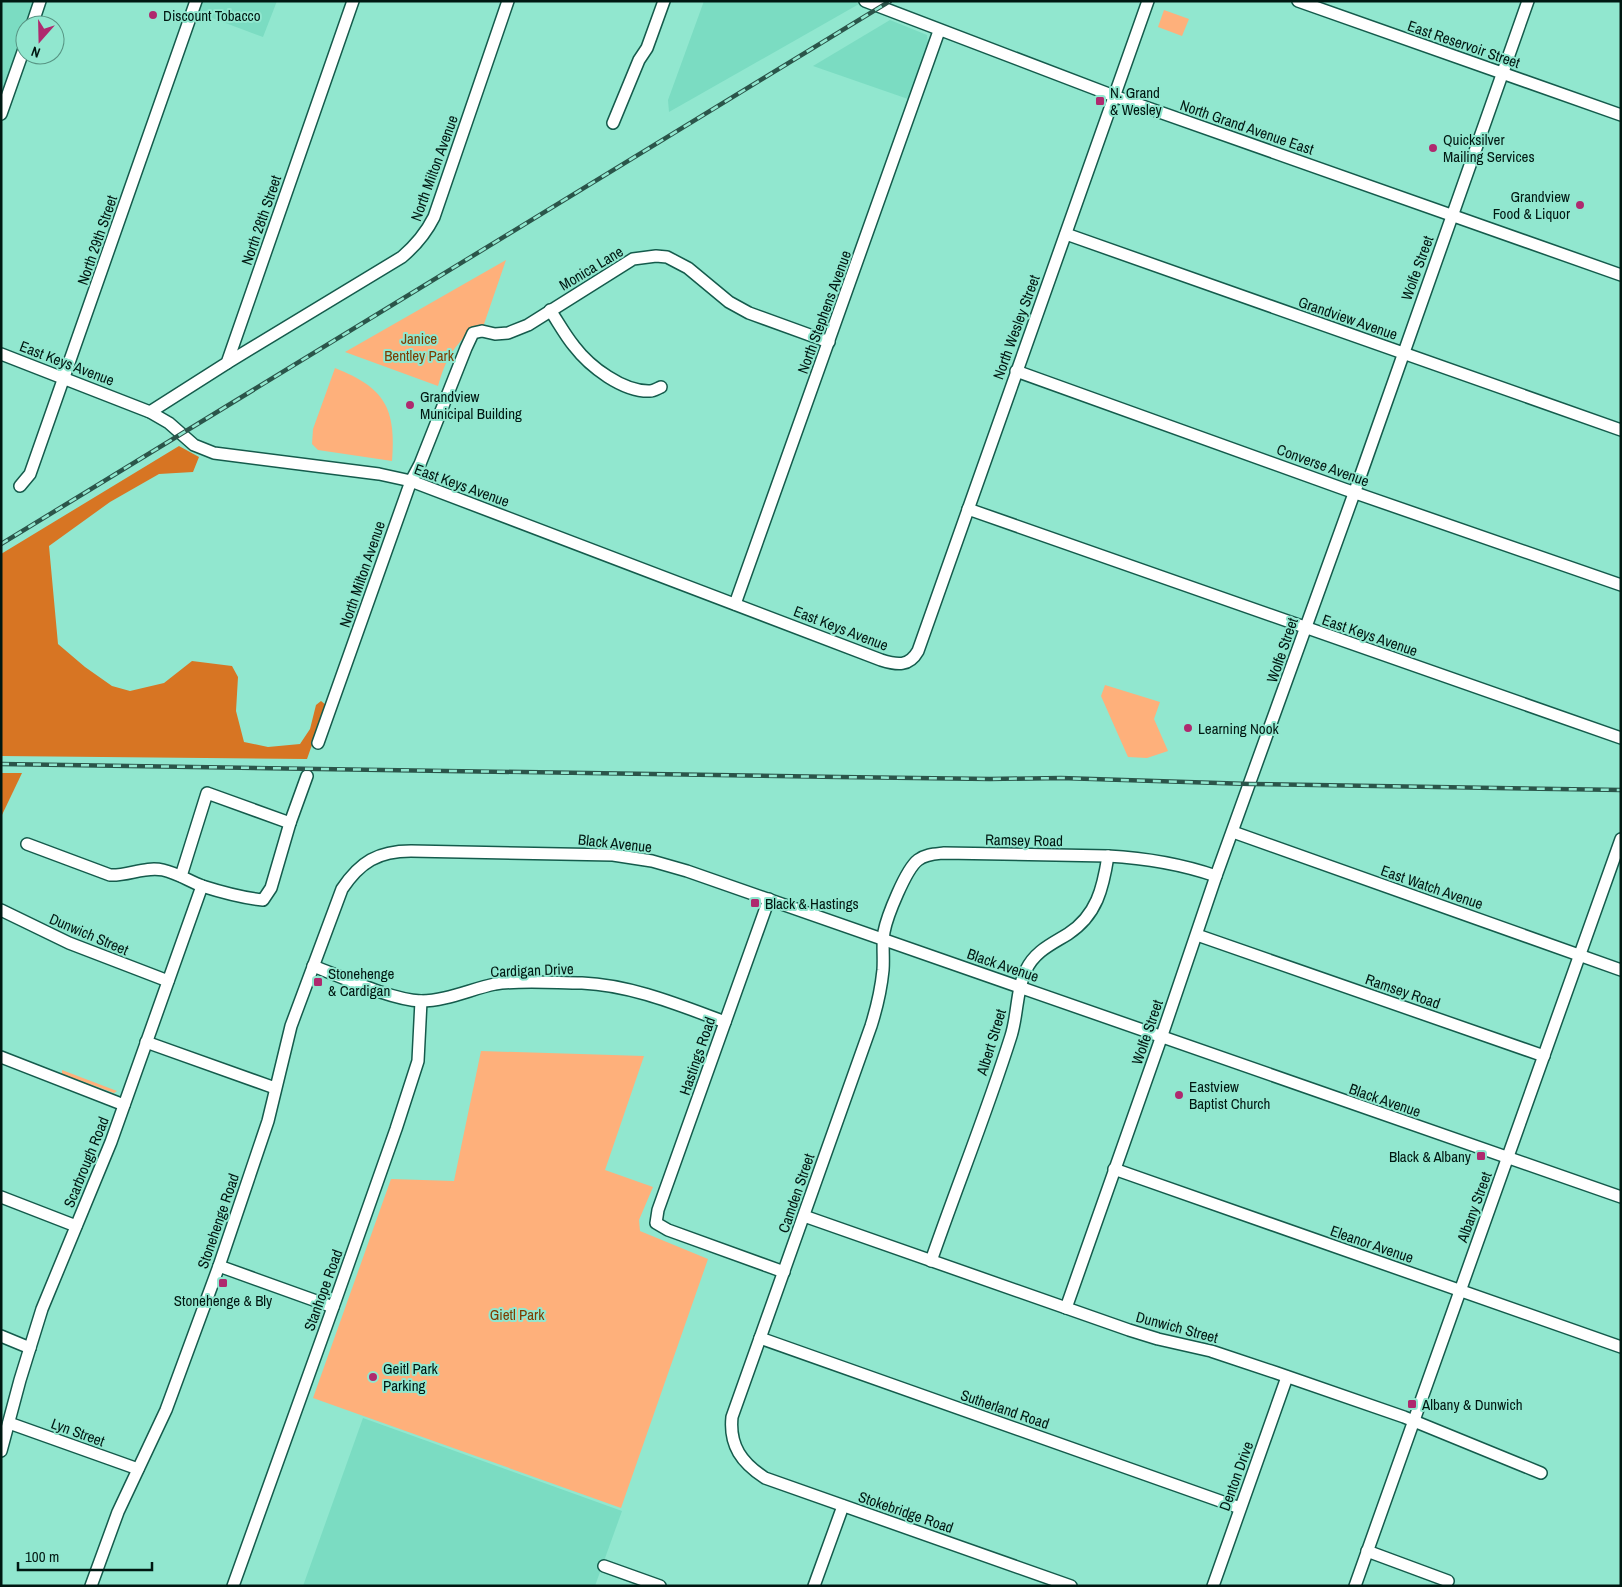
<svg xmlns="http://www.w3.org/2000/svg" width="1622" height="1587" viewBox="0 0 1622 1587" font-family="'Archivo Narrow',sans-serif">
<rect width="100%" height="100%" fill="#91e7cf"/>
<g fill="#7bdcc2">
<path d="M1,1H32V7L28,25H25L24,40L1,100Z"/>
<path d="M203,1H277L263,37L199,13Z"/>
<path d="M704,1H853L859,4L669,112L668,100Z"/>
<path d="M890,20L927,35L928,43L908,99L813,66Z"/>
<path d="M363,1418L622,1511L595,1586H303Z"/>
</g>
<g fill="#feb07b">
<path d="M1164,10L1189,19L1182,36L1158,27Z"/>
<path d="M506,260L483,327H475C453,347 446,358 438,386L345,352Z"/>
<path d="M335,368C385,388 396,408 392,461L318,450L312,444L313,429Z"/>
<path d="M1105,685L1160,702L1154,719L1168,751L1147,758L1128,757L1101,696Z"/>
<path d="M481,1051L644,1056L605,1170L653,1187L639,1220L640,1231L708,1259L621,1508L313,1398L391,1179L454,1181Z"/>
<path d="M62,1070L117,1091L114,1093L62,1074Z"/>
</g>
<g fill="#d77523">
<path d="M179,446L199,457L193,472L159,474L110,502L49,546L58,644L85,667L112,686L130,691L164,683L192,661L232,666L238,677L236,711L244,742L268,747L300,744L310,729L316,705L321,701L326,705L307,759L1,756V554Z"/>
<path d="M1,773H22L1,817Z"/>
</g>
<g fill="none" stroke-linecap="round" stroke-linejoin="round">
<defs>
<g id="minor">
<path d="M865,1L1114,96L1621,275"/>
<path d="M1298,1L1621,115"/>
<path d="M32,25L40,1"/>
<path d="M1,114L25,46"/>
<path d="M613,123L639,60L647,48L664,1"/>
<path d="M1066,234L1621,430"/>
<path d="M550,310C558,322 565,335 574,346C590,367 623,392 650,391C654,391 658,388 661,387"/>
<path d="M1,354L150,412L169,423L194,445L214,453L379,474L411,481L881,660C897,665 909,667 918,651L1148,1"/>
<path d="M227,363L402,257C416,245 426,233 434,217L508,1"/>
<path d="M1016,371L1344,489L1621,585"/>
<path d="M150,412L227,363L353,1"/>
<path d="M20,486L30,474L196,1"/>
<path d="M968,509L1621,738"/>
<path d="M735,604L939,31"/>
<path d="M318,743L411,481L420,464L466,348L473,333L482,331L495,334L508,333L528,325L633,259L656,256L667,257L688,268L729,302L749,313L829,342"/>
<path d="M1233,832L1621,970"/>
<path d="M27,844L110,875C128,876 145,866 163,870C177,873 189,881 202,886C221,892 243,898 263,900L271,888L290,823L307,776"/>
<path d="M181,876L207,793L290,823"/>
<path d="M769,899L658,1210L656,1223L668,1230L784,1272"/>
<path d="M1,910L69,943L168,981"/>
<path d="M1197,935L1544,1056"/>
<path d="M313,966C342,977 392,1000 421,1001C446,1001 471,989 495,984C520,980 557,983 582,983C631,985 679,1005 725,1022"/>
<path d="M146,1042L275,1088"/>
<path d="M1,1057L124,1105"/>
<path d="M1114,1169L1621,1347"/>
<path d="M1,1197L76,1226"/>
<path d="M804,1216L1129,1330L1158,1339L1211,1351L1277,1373L1404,1417L1541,1473"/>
<path d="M931,1261C957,1186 987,1112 1011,1036C1018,1014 1016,990 1026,970C1035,951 1052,944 1068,934C1097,915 1103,888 1108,856"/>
<path d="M219,1266L333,1307"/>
<path d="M1066,1308L1159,1044L1216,876L1360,477L1528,1"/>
<path d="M1,1336L30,1348"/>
<path d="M760,1338L1240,1508"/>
<path d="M9,1423L138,1469"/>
<path d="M1,1451L20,1380L42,1309L111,1142L202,886"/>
<path d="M1367,1551L1448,1581"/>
<path d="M604,1566L660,1586"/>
<path d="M91,1586L118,1512L166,1410L219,1266L268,1121L291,1026L342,889C360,862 378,851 411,851L613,855L652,861L687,871L1621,1197"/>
<path d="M233,1586L336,1299L396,1129L418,1061L421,1001"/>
<path d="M814,1586L843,1506"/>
<path d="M1071,1586L765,1478C742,1463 729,1446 732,1417L871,1026C877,1007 881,990 883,970C884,957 882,944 884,932C887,916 906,869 918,860C926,854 935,854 944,853L1108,856C1145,858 1181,864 1216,876"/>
<path d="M1213,1586L1287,1377"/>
<path d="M1355,1586L1621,839"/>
</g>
</defs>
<use href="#minor" stroke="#155b4c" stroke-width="14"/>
<use href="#minor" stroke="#fff" stroke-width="11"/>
<defs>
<g id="rail">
<path d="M1,544L890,1"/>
<path d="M1,764L839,777L990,779L1061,778L1250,784L1621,790"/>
</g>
</defs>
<use href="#rail" stroke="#2b554a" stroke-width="4.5"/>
<use href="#rail" stroke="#91e7cf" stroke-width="2.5" stroke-dasharray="8" stroke-linecap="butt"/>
</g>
<g fill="#af296e" stroke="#91e7cf" stroke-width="2">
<circle cx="153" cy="15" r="5"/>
<rect x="1095" y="96" width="10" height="10" rx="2.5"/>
<circle cx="1433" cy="148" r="5"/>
<circle cx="1580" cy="205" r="5"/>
<circle cx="410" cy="405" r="5"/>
<circle cx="1188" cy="728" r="5"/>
<rect x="750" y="898" width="10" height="10" rx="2.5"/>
<rect x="313" y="977" width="10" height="10" rx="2.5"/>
<circle cx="1179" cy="1095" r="5"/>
<rect x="1476" y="1151" width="10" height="10" rx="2.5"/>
<rect x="218" y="1278" width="10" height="10" rx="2.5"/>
<circle cx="373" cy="1377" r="5"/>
<rect x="1407" y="1399" width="10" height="10" rx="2.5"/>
</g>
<g text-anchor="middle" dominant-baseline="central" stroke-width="4" stroke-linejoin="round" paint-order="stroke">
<g font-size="15" fill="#001812" stroke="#91e7cf" text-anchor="start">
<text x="163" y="15">Discount Tobacco</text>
<text x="1110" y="92">N. Grand<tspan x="1110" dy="17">&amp; Wesley</tspan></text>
<text x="1443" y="139">Quicksilver<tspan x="1443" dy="17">Mailing Services</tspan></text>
<text x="1570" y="196" text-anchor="end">Grandview<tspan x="1570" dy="17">Food &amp; Liquor</tspan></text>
<text x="420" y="396">Grandview<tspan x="420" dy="17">Municipal Building</tspan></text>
<text x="1198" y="728">Learning Nook</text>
<text x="765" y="903">Black &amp; Hastings</text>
<text x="328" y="973">Stonehenge<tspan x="328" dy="17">&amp; Cardigan</tspan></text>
<text x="1189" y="1086">Eastview<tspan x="1189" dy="17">Baptist Church</tspan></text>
<text x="1471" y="1156" text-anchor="end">Black &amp; Albany</text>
<text x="223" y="1300" text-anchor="middle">Stonehenge &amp; Bly</text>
<text x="383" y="1368">Geitl Park<tspan x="383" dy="17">Parking</tspan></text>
<text x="1422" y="1404">Albany &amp; Dunwich</text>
</g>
<g font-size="15" fill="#001812" stroke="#91e7cf">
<text transform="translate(1464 44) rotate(19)">East Reservoir Street</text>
<text transform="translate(1247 127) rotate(19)">North Grand Avenue East</text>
<text transform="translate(434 168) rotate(-70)">North Milton Avenue</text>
<text transform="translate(261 220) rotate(-71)">North 28th Street</text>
<text transform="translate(97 240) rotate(-71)">North 29th Street</text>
<text transform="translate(591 268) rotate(-31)">Monica Lane</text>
<text transform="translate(1417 268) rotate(-70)">Wolfe Street</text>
<text transform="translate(824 312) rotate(-70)">North Stephens Avenue</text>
<text transform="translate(1348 318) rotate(19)">Grandview Avenue</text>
<text transform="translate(1016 327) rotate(-70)">North Wesley Street</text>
<text transform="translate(67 363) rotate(21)">East Keys Avenue</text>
<text transform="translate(1323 465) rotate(20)">Converse Avenue</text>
<text transform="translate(462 485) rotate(20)">East Keys Avenue</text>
<text transform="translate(362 574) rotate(-71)">North Milton Avenue</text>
<text transform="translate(841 628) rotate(21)">East Keys Avenue</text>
<text transform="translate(1370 635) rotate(19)">East Keys Avenue</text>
<text transform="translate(1282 650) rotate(-71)">Wolfe Street</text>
<text transform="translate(1024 840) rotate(1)">Ramsey Road</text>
<text transform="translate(615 843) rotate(6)">Black Avenue</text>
<text transform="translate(1432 887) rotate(19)">East Watch Avenue</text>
<text transform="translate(89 934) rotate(23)">Dunwich Street</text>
<text transform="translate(1003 965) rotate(19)">Black Avenue</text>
<text transform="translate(532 970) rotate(-2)">Cardigan Drive</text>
<text transform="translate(1403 991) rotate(19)">Ramsey Road</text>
<text transform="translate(1147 1032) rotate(-71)">Wolfe Street</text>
<text transform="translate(991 1042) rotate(-73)">Albert Street</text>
<text transform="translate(697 1056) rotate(-71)">Hastings Road</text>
<text transform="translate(1385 1100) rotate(19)">Black Avenue</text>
<text transform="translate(86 1162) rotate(-68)">Scarbrough Road</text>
<text transform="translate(796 1193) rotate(-71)">Camden Street</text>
<text transform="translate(1474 1207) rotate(-70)">Albany Street</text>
<text transform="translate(218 1221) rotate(-71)">Stonehenge Road</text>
<text transform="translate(1372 1244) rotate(19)">Eleanor Avenue</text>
<text transform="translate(323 1290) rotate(-70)">Stanhope Road</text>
<text transform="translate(1177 1327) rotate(15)">Dunwich Street</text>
<text transform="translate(1005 1409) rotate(19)">Sutherland Road</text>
<text transform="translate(78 1432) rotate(20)">Lyn Street</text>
<text transform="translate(1236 1476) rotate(-70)">Denton Drive</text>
<text transform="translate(906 1512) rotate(19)">Stokebridge Road</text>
</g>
<g font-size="15" fill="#7d3c00" stroke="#91e7cf">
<text x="419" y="338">Janice<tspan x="419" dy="17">Bentley Park</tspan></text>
<text x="517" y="1314">Gietl Park</text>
</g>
</g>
<rect width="1622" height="1587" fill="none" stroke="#001812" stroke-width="5"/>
<g transform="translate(40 40) rotate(200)"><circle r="24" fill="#91e7cf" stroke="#579483"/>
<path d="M0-4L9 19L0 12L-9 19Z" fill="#af296e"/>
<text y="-8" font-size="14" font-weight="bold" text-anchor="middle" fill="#001812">N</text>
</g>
<path d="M18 1562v8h134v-8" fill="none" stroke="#001812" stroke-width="2.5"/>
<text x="25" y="1562" font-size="15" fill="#001812" stroke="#91e7cf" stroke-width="4" paint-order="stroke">100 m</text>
</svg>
